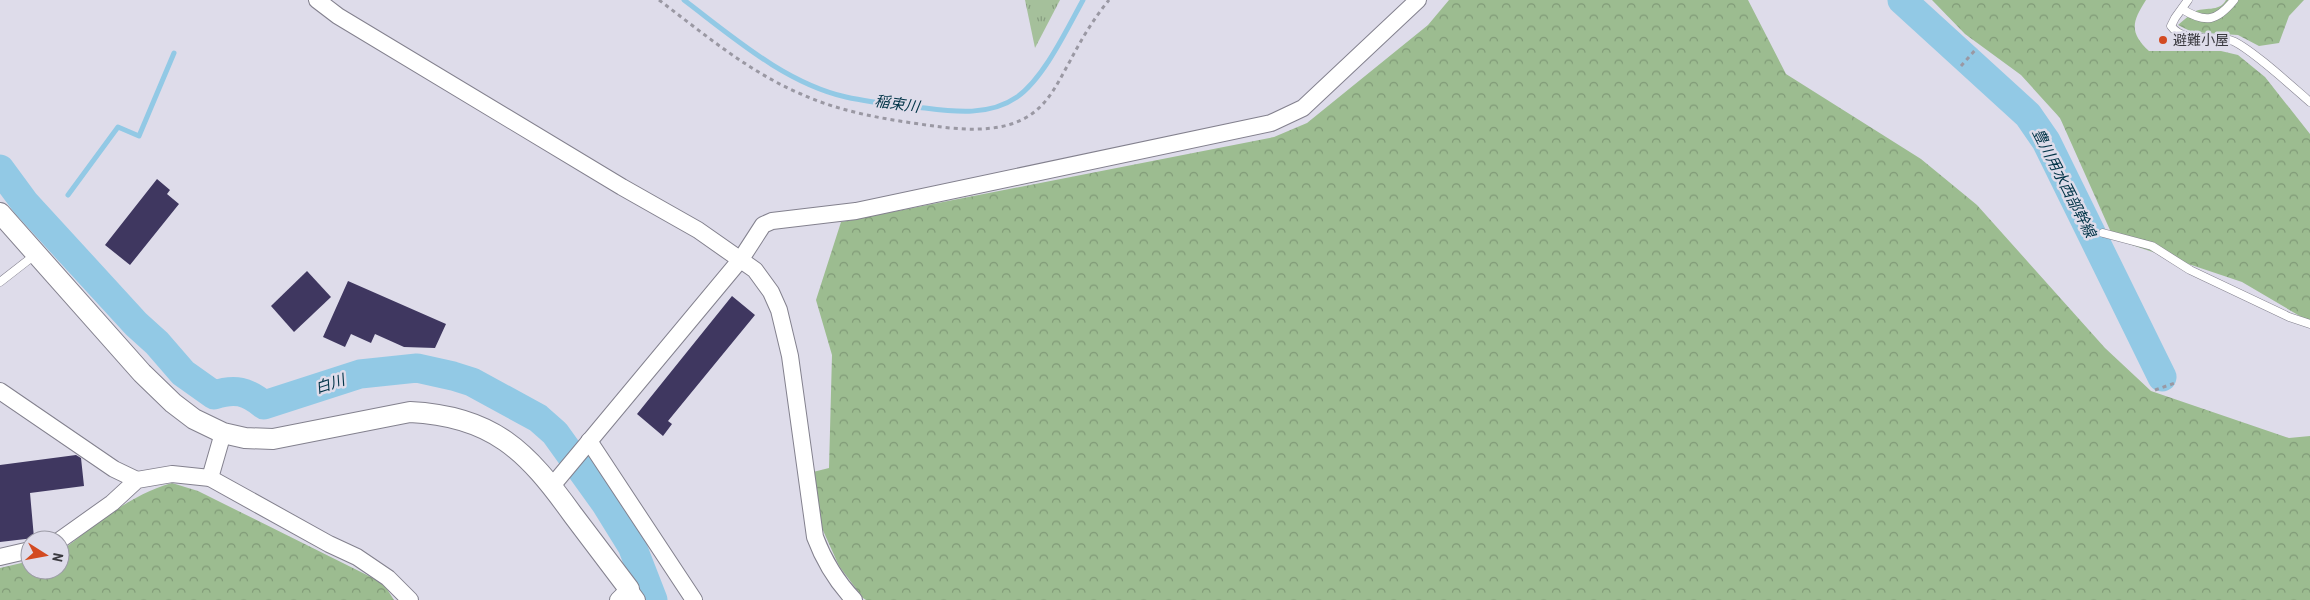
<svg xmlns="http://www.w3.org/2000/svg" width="2310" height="600" viewBox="0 0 2310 600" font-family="'Roboto Condensed','Noto Sans JP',sans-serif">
<defs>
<pattern id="grass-tufts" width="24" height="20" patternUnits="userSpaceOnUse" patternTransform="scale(1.25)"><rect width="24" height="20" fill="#a5c09b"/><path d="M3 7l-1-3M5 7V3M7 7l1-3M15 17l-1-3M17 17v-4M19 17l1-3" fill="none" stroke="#879d80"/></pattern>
<pattern id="forest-crowns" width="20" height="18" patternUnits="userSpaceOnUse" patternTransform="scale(1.25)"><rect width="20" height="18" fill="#9cbc90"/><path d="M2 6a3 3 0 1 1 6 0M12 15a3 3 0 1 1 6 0" fill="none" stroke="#809a77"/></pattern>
</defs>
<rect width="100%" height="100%" fill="#dedcea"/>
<path fill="url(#grass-tufts)" d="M1025,0H1060L1035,48Z"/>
<g fill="url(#forest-crowns)">
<path d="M1449,0H1748L1786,74L1921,159L1977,205L2105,348L2151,391L2289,438L2310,436V600H866L863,598L839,566L821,526L813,472L829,468L832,355L816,300L841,222L1274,137L1307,123L1428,25Z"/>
<path d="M1932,0H2146C2132,22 2129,32 2149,51H2221L2238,55L2265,77L2310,134V322L2242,282L2114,239L2060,118L2021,75L1965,34Z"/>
<path d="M2226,0H2304L2289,16L2279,43L2259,46L2238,35L2192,32L2178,25C2183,21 2188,16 2194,12C2204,6 2219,13 2226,0Z"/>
<path d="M172,483L198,491L383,583L394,600H0V568L30,561V570H60V552C95,525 129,495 172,483Z"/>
</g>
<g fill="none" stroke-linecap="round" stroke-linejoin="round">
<g stroke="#92c9e5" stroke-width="5">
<path d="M684,0C733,37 785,83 846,97C872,103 899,105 925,108C955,112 990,116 1017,97C1044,78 1067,29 1083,0"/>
<path d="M68,195L118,127L139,136L174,53"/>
</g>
<g stroke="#92c9e5" stroke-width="29">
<path d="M1902,0L2028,115L2046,141L2162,377"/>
<path d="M0,169L25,203L136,324L157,343L183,373L214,395C235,388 247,391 264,405L360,374L417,368L453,376L472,382L538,418L555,433L606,504L632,546L653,600"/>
</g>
</g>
<g fill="#3f3760">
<path d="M157,179L170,190L167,194L179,204L130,265L105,245Z"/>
<path d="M307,271L331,297L294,332L271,306Z"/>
<path d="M348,281L446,324L435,348L404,347L375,334L371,343L351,334L345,347L323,337Z"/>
<path d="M732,296L755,315L668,421L672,424L663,436L637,414Z"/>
<path d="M76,455L81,458L84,486L30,493L34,538L0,542V465Z"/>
</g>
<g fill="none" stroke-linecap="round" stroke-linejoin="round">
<defs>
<g id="service">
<path d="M2188,0L2175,18L2171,26C2184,44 2211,35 2230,40C2246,44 2295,89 2310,102"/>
<path d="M2182,9C2206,24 2217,21 2234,0"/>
<path d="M2103,233L2152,246L2190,270L2289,317L2310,324"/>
<path d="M0,282L36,254"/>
</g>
<g id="minor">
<path d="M317,0L338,16L622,187L698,230L755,270L771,292L779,310L790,356L815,537C824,561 837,582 854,600"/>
<path d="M0,391L114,469L137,480"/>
<path d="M589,441L694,600"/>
<path d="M210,478L223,433"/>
<path d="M552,486L741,259L763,225L772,221L856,211L1271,123L1303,108L1418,0"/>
<path d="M60,540L112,503L137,480L172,474L210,478L329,544L357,557L388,578L410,600"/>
<path d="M0,557L30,550"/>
<path d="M618,600L629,589L637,600"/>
</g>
<path id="tertiary" d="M0,213L142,373L173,403L194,419L223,433L245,438L273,439L410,412C493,416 527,451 573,515C592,540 610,564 629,589"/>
</defs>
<use href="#service" stroke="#83818e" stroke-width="9"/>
<use href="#minor" stroke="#83818e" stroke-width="18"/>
<use href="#tertiary" stroke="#83818e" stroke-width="22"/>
<g stroke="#9a98a3" stroke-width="3" stroke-dasharray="4 4" stroke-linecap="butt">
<path d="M659,0C704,34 749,72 801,94C843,113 889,120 934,126C963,130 1000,133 1027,117C1049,104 1058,82 1070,61C1081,40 1094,18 1109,0"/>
<path d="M1961,66L1977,48"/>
<path d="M2081,232L2092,233"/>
<path d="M2155,390L2175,383"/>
</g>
<use href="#service" stroke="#fff" stroke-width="8"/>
<use href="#minor" stroke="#fff" stroke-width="16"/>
<use href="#tertiary" stroke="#fff" stroke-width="20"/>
</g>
<circle fill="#d34a21" stroke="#dedcea" stroke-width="2" cx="2163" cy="40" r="5"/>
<g text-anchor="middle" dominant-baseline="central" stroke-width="5" stroke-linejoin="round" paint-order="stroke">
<g font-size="14" fill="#3a393f" stroke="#dedcea" text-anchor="start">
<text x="2173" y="40">避難小屋</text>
</g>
<g font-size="15" font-style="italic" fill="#013347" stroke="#dedcea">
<text transform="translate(897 104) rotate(8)">稲束川</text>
<text transform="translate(2064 183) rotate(63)">豊川用水西部幹線</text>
<text transform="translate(330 384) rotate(-18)">白川</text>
</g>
</g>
<g transform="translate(45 555) rotate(101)"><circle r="24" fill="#dedcea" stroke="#9c9ba6"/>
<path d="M0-4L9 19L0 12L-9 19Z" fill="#d34a21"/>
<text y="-8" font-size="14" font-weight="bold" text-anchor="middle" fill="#3a393f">N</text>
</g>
</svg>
